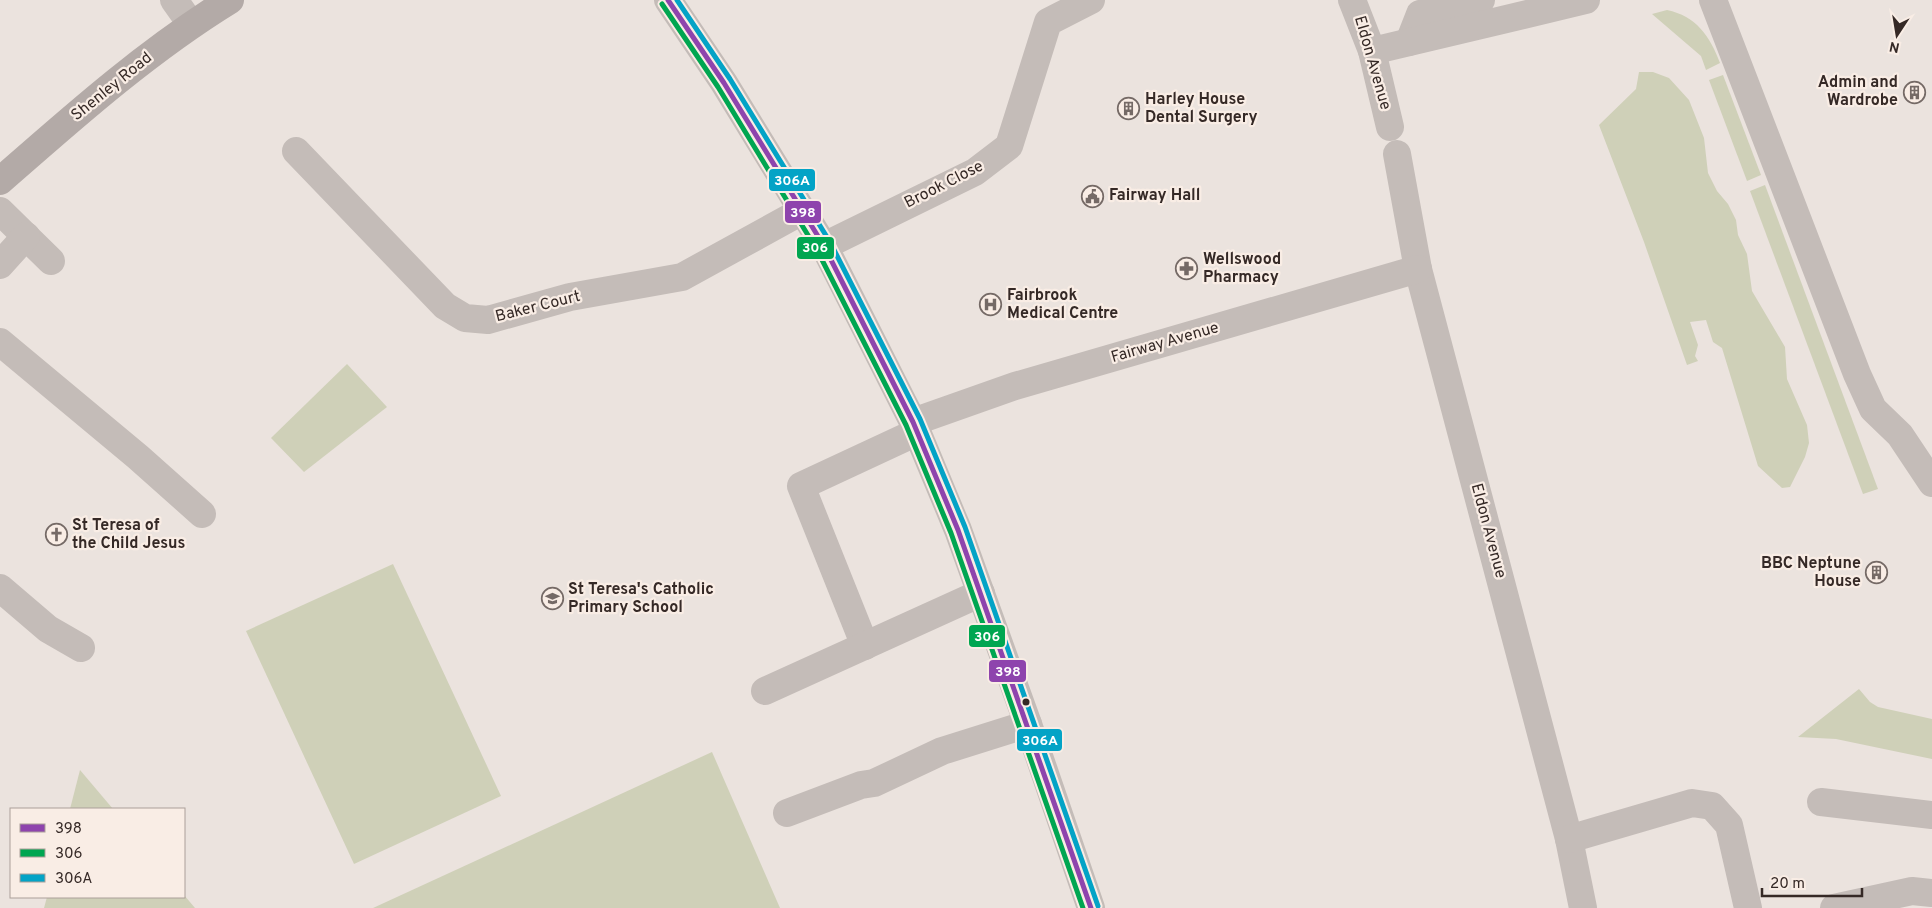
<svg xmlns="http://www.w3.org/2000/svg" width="1932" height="908" viewBox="0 0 1932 908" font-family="Overpass,sans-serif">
<rect width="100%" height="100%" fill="#ebe3de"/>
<g fill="#cfd0b8">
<path d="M1667,10C1696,16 1710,36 1720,63L1706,70L1701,56L1652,14Z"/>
<path d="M1639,72H1653L1669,78L1689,100L1704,138L1708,173L1717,191L1728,204L1736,220L1738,235L1747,254L1752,291L1785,347L1787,379L1807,425L1809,443L1805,457L1790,487L1782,488L1758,466L1722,348L1713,342L1706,320L1690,322L1698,345L1695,356L1698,361L1687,365L1644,242L1599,125L1636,89Z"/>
<path d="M1723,75L1761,175L1747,181L1709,80Z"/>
<path d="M1765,185L1878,489L1863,494L1750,191Z"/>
<path d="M347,364L387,407L304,472L271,438Z"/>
<path d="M393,564L501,796L354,864L246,631Z"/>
<path d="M1859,689L1870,702L1878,707L1932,719V759L1836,739L1798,737Z"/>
<path d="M712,752L780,908H373Z"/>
<path d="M80,770L113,809H70Z"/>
<path d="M184,895L195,908H44L47,897H184Z"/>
</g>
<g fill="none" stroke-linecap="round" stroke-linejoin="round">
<g stroke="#c4bcb8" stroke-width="28">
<path d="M174,0L191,24"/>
<path d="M668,0L724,83L824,246L913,422L958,530L1028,724L1091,908"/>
<path d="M1352,0L1372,51L1390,127"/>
<path d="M1713,0L1857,374L1873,409L1900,435L1932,483"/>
<path d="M1409,42L1420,14L1481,0"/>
<path d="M1372,51L1586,0"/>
<path d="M296,151L445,306L465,318L488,320L570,297L682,277L802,211"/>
<path d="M1397,154L1418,269L1569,839L1583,908"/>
<path d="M0,211L51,261"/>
<path d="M824,246L975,172L1009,146L1048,22L1091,0"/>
<path d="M0,265L26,236"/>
<path d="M0,342L138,457L202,514"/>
<path d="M913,422L1015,386L1418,269"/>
<path d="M0,588L48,629L81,648"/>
<path d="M865,646L801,486L917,432"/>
<path d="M765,691L981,593"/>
<path d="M1821,802L1932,815"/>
<path d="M787,813L861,785L874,783L942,751L1028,724"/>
<path d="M1569,839L1692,803L1712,806L1729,825L1748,908"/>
<path d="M1834,908L1912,891L1932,893"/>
</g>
<path stroke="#b3aaa7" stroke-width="28" d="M0,181C73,117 147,51 230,0"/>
<defs>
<path id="bus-1" d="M668,0L724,83L824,246L913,422L958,530L1091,908"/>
<path id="bus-2" d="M662,4L718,87L817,250L906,425L951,533L1083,908"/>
<path id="bus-3" d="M677,0L730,79L830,242L920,419L965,527L1098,906"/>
</defs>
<use href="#bus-1" stroke="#f9ede5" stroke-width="9"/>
<use href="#bus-2" stroke="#f9ede5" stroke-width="9"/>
<use href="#bus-3" stroke="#f9ede5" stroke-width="9"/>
<use href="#bus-1" stroke="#8e44ad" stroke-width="5"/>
<use href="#bus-2" stroke="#00a651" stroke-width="5"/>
<use href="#bus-3" stroke="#03a3c6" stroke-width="5"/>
</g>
<defs>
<symbol id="building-ring" viewBox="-11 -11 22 22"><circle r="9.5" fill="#f9ede5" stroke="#756a66" stroke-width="1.5"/><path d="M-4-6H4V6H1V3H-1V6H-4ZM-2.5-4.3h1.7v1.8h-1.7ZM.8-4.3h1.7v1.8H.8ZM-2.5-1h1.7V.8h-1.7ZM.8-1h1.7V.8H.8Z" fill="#756a66"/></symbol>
<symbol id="civic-ring" viewBox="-11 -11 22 22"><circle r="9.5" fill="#f9ede5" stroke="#756a66" stroke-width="1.5"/><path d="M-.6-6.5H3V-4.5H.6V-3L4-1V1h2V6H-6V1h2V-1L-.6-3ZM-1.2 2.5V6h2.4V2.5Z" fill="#756a66"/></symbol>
<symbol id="pharmacy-ring" viewBox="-11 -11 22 22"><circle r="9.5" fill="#f9ede5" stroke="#756a66" stroke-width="1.5"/><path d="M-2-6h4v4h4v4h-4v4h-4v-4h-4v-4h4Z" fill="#756a66"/></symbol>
<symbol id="hospital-ring" viewBox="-11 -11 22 22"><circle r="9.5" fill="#f9ede5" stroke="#756a66" stroke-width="1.5"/><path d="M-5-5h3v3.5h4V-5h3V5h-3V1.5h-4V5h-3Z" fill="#756a66"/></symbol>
<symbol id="church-ring" viewBox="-11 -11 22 22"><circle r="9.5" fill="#f9ede5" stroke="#756a66" stroke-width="1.5"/><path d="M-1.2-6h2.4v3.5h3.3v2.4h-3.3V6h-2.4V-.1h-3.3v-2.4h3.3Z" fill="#756a66"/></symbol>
<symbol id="school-ring" viewBox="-11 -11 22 22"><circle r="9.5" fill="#f9ede5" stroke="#756a66" stroke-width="1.5"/><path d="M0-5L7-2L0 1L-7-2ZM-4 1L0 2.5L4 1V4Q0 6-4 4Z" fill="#756a66"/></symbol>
</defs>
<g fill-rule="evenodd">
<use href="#building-ring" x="1902" y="80" width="25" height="25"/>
<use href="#building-ring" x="1116" y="96" width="25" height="25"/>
<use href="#civic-ring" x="1080" y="184" width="25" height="25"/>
<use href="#pharmacy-ring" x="1174" y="256" width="25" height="25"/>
<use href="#hospital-ring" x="978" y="292" width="25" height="25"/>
<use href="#church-ring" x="44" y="522" width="25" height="25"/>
<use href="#building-ring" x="1864" y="560" width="25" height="25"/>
<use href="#school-ring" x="540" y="586" width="25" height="25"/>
</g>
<circle fill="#352926" stroke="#f9ede5" stroke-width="2" cx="1026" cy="702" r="4.5"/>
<g text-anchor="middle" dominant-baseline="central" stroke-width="4.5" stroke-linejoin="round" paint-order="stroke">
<g font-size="16" fill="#352926" stroke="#f9ede5">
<text transform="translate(1372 63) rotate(74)">Eldon Avenue</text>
<text transform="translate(112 87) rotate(-39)">Shenley Road</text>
<text transform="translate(944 185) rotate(-27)">Brook Close</text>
<text transform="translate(538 307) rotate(-14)">Baker Court</text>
<text transform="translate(1165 343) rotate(-16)">Fairway Avenue</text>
<text transform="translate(1488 531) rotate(75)">Eldon Avenue</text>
</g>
<g font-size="16" font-weight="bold" fill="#352926" stroke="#f9ede5" text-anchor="start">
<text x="1898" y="83" text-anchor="end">Admin and<tspan x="1898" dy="18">Wardrobe</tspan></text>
<text x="1145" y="100">Harley House<tspan x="1145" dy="18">Dental Surgery</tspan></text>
<text x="1109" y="196">Fairway Hall</text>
<text x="1203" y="260">Wellswood<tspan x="1203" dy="18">Pharmacy</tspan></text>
<text x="1007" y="296">Fairbrook<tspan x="1007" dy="18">Medical Centre</tspan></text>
<text x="72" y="526">St Teresa of<tspan x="72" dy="18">the Child Jesus</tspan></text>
<text x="1861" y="564" text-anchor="end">BBC Neptune<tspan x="1861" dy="18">House</tspan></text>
<text x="568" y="590">St Teresa's Catholic<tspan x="568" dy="18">Primary School</tspan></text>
</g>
</g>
<g stroke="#f9ede5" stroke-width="2">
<rect x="768" y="168" width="48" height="24" rx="5" fill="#03a3c6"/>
<rect x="784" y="200" width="38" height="24" rx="5" fill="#8e44ad"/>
<rect x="796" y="236" width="39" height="24" rx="5" fill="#00a651"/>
<rect x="968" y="624" width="38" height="24" rx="5" fill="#00a651"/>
<rect x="988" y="659" width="39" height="24" rx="5" fill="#8e44ad"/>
<rect x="1016" y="728" width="47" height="24" rx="5" fill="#03a3c6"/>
</g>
<g font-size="14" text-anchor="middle" font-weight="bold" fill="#fff">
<text x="792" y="185">306A</text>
<text x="803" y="217">398</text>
<text x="815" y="252">306</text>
<text x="987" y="641">306</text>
<text x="1008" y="676">398</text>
<text x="1040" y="745">306A</text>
</g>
<rect x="10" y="808" width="175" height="90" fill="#f9ede5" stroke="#ab9f99"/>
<rect x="20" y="824" width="25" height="8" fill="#8e44ad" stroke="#ab9f99"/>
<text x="55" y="833" font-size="15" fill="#352926">398</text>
<rect x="20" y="849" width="25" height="8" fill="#00a651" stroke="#ab9f99"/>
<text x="55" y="858" font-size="15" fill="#352926">306</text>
<rect x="20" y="874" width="25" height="8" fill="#03a3c6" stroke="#ab9f99"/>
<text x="55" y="883" font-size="15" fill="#352926">306A</text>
<g transform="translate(1897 35) rotate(192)" stroke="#f9ede5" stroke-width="4" paint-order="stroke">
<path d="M0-4L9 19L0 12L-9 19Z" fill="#352926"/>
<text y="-8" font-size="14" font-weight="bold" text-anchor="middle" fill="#352926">N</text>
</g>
<path d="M1762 888v8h100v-8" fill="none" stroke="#352926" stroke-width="2.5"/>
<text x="1770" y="888" font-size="15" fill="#352926" stroke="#f9ede5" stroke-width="4" paint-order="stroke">20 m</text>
</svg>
